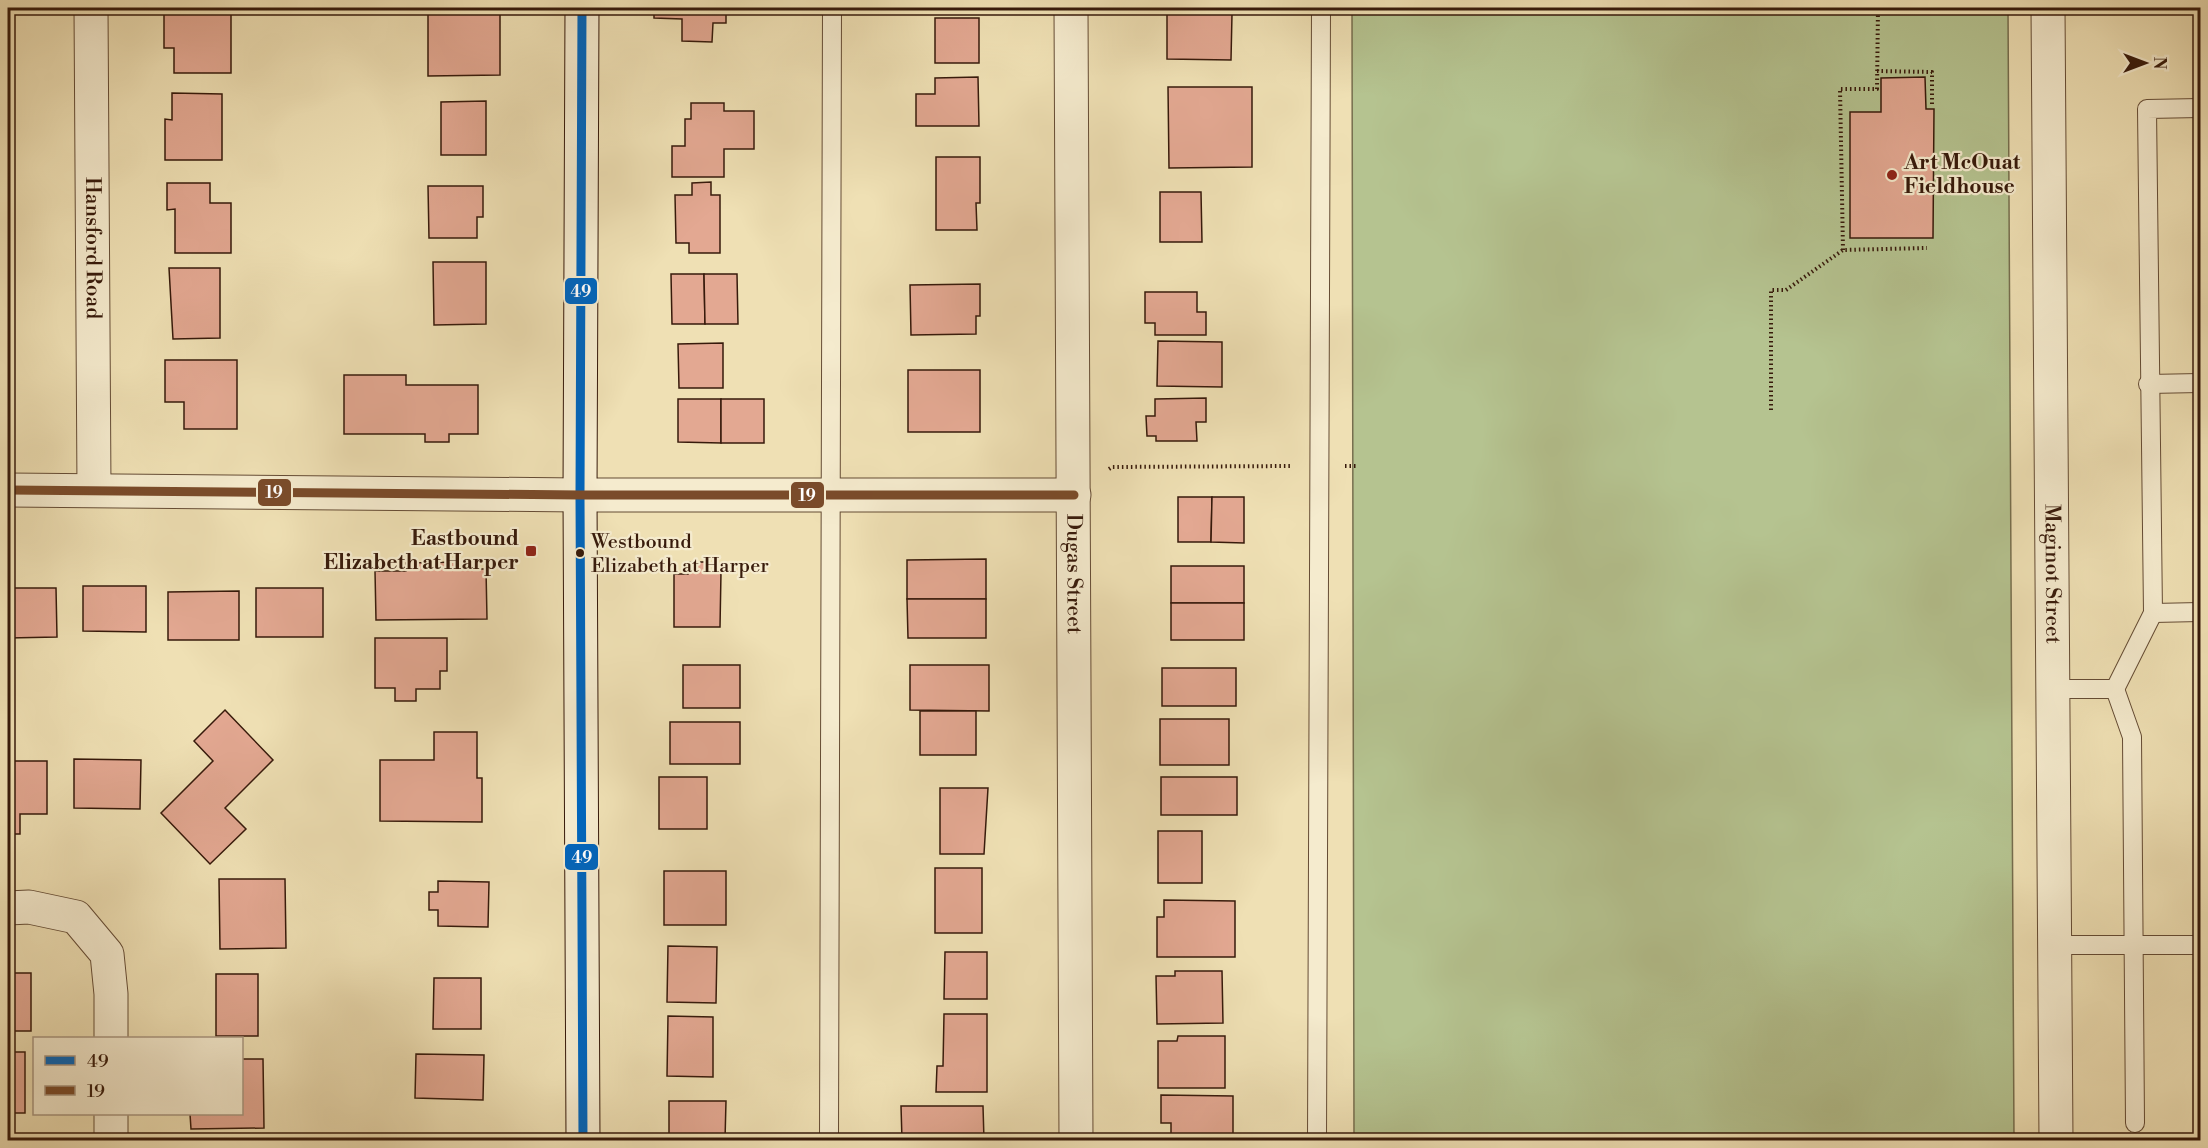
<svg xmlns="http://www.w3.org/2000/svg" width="2208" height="1148" viewBox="0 0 2208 1148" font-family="'Libre Bodoni',serif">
<rect width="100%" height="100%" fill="#efe0b4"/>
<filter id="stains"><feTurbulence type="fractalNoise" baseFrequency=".00333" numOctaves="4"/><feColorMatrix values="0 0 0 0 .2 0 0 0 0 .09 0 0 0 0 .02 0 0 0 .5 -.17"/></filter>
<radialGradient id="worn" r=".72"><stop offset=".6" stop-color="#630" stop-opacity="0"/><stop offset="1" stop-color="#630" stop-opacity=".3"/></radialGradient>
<path fill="#b5c390" stroke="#766e4e" stroke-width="1.5" d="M1352,8H2008L2014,1140H1354Z"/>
<g fill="#e3a892" stroke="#371a0b" stroke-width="1.5">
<path d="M428,8H500V75L428,76Z"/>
<path d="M654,8H726V23H713L712,42L682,41V19L654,18Z"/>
<path d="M164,9H231V73H174V48H164Z"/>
<path d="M1167,13L1232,14L1231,60L1167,59Z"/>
<rect x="935" y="18" width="44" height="45"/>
<path d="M978,77L979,126H916V94H935V78Z"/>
<path d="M1925,77L1926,109H1934L1933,238H1850V112H1881V78Z"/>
<path d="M1168,87H1252V167L1169,168Z"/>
<path d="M172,93L222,94V160H165V119L172,120Z"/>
<path d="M486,101V155H441V102Z"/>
<path d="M691,103H724V111H754V149H724V177H672V146H685V119H691Z"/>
<path d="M936,157H980V203H976L977,230H936Z"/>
<path d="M711,182V195H720V253H689V243H676L675,195H692V183Z"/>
<path d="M167,183H210V203H231V253H175V209L167,210Z"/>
<path d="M428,186H483V217H477V238H429Z"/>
<path d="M1160,192H1201L1202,242H1160Z"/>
<path d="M433,262H486V324L434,325Z"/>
<path d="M169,268H220V338L173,339Z"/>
<path d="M671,274H704L705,324H672Z"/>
<path d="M704,274H737L738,324H705Z"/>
<path d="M980,284V316H976V334L911,335L910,285Z"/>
<path d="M1145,292H1197V312H1206V335H1155V323H1145Z"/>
<path d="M1158,341L1222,342V387L1157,386Z"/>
<path d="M723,343V388H679L678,344Z"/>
<path d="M165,360H237V429H184V402H165Z"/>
<rect x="908" y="370" width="72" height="62"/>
<path d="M344,375H406V385H478V434H449V442H425V434H344Z"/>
<path d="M1206,398V422H1196L1197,441H1156V436H1147L1146,416H1155V399Z"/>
<path d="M678,399H721V443L678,442Z"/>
<rect x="721" y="399" width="43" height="44"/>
<path d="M1178,497H1212L1211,542H1178Z"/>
<path d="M1212,497H1244V543L1211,542Z"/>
<path d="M986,559V599H907V560Z"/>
<path d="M460,562V569H486L487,619L376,620L375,571H406V563Z"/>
<path d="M688,562H705V572H721L720,627H674V574H688Z"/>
<rect x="1171" y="566" width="73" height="37"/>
<path d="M83,586H146V632L83,631Z"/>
<path d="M8,588H56L57,637L8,638Z"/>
<rect x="256" y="588" width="67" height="49"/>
<path d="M239,591V640H168V592Z"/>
<path d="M907,599H986V638H908Z"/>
<rect x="1171" y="603" width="73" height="37"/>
<path d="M375,638H447V671H440V689H416V701H395V688H375Z"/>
<rect x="683" y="665" width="57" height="43"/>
<path d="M910,665H989V711L910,710Z"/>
<rect x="1162" y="668" width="74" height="38"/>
<path d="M225,710L273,760L225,808L246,829L210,864L161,813L213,761L194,741Z"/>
<rect x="920" y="711" width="56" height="44"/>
<rect x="1160" y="719" width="69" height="46"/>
<rect x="670" y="722" width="70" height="42"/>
<path d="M434,732H477V778H482V822L380,821V760H434Z"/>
<path d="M74,759L141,760L140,809L74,808Z"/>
<path d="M8,761H47V814H20V834H8Z"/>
<rect x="659" y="777" width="48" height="52"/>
<rect x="1161" y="777" width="76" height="38"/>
<path d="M940,788H988L984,854H940Z"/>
<rect x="1158" y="831" width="44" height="52"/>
<rect x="935" y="868" width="47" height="65"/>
<rect x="664" y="871" width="62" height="54"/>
<path d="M219,879H285L286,948L220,949Z"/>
<path d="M438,881L489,882L488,927L438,926V910H429V892H438Z"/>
<path d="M1164,900L1235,901V957H1157V917H1164Z"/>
<path d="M668,946L717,947L716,1003L667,1002Z"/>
<path d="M945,952H987V999H944Z"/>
<path d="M1175,971H1222L1223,1023L1157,1024L1156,976H1175Z"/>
<rect x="8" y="973" width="23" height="58"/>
<rect x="216" y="974" width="42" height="62"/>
<path d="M434,978H481V1029H433Z"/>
<path d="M944,1014H987V1092H936L937,1066H943Z"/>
<path d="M668,1016L713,1017V1077L667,1076Z"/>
<path d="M1178,1036H1225V1088H1158V1041H1177Z"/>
<rect x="8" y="1052" width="17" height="61"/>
<path d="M416,1054L484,1055L483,1100L415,1098Z"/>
<path d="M242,1059H263L264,1128L191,1129L190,1114H242Z"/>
<path d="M1161,1095L1233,1096V1140H1171V1123H1161Z"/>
<path d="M669,1101H726L725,1140H669Z"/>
<path d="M901,1106H983L984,1140H902Z"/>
<rect x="433" y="1139" width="46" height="1"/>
</g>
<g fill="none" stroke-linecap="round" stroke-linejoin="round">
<defs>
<g id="lane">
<path d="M2148,384L2200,383"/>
<path d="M2153,613L2200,612"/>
<path d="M2053,689H2115L2132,737L2135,1123"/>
<path d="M2115,689L2153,613L2147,109L2200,108"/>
<path d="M2055,945H2200"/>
<path d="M829,1140L832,8"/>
<path d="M1317,1140L1321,8"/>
</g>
<g id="street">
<path id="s1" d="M91,8L94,488"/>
<path id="s2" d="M1071,8L1076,1140"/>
<path id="s3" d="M2048,8L2056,1140"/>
<path d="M8,490L580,495H1074"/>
<path d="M8,908L29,907L76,917L107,954L111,994V1038"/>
<path d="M111,1114V1140"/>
</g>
<path id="secondary" d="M582,8L580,495L583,1140"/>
</defs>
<use href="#lane" stroke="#654c35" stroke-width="20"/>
<use href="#street" stroke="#654c35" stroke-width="35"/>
<use href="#secondary" stroke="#371a0b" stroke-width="35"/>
<g stroke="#371a0b" stroke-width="4" stroke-dasharray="1.5 3" stroke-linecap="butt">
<path d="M1877,71L1932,72V106"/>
<path d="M1843,250L1840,89H1877L1878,8"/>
<path d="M1771,410V290H1786L1843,250L1927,248"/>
<path d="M1345,466H1357"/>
<path d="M1109,469L1112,467L1292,466"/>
</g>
<use href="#lane" stroke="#f5ebce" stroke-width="18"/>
<use href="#street" stroke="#f5ebce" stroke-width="33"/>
<use href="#secondary" stroke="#f5ebce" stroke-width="33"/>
<defs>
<path id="bus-1" d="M582,8L580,495L583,1140"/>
<path id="bus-2" d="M8,490L580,495H1074"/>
</defs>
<use href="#bus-1" stroke="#f5ebce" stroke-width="14"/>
<use href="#bus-2" stroke="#f5ebce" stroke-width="14"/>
<use href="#bus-1" stroke="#0065bd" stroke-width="9"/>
<use href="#bus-2" stroke="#7a4b2a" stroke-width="9"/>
</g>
<g fill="#8f2418" stroke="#f5ebce" stroke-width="2">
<circle cx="1892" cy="175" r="6"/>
<rect x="525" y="545" width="12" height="12" rx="3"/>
</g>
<circle fill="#371a0b" stroke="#f5ebce" stroke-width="2" cx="580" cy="553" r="5"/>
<g text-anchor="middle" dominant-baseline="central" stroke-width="4.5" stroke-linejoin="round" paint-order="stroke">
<g font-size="20" fill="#371a0b" stroke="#f5ebce" text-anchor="start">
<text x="591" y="542">Westbound<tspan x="591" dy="24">Elizabeth at Harper</tspan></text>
</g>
<g font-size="21" font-weight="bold" fill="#371a0b" stroke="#f5ebce" text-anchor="start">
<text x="1904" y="163">Art McOuat<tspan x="1904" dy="24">Fieldhouse</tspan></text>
<text x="519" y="539" text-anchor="end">Eastbound<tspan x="519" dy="24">Elizabeth at Harper</tspan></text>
</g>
<g font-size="21" fill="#371a0b" stroke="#f5ebce">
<text stroke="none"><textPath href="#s1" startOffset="240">Hansford Road</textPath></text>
<text stroke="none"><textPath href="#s2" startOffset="566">Dugas Street</textPath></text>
<text stroke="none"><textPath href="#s3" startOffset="566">Maginot Street</textPath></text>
</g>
</g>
<g stroke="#f5ebce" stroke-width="2">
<rect x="564" y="277" width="34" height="28" rx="6" fill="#0065bd"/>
<rect x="257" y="478" width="35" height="29" rx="6" fill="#7a4b2a"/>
<rect x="790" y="481" width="35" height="28" rx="6" fill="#7a4b2a"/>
<rect x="564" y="843" width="35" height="28" rx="6" fill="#0065bd"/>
</g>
<g font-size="16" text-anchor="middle" font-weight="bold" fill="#fff">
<text x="581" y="297">49</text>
<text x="274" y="498">19</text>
<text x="807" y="501">19</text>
<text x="582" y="863">49</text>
</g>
<rect width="2208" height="1148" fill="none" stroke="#efe0b4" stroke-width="30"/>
<rect x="9" y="9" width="2190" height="1130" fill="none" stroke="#371a0b" stroke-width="3"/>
<rect x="15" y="15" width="2178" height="1118" fill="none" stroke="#371a0b" stroke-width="1.5"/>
<rect x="33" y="1037" width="210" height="78" fill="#f5ebce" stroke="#a99780" stroke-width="1.5"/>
<rect x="45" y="1056" width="30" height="9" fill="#0065bd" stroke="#a99780" stroke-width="1.5"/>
<text x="87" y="1067" font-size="18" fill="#371a0b">49</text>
<rect x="45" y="1086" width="30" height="9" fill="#7a4b2a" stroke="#a99780" stroke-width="1.5"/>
<text x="87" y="1097" font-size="18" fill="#371a0b">19</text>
<g transform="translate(2145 63) rotate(90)" stroke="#f5ebce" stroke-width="4.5" paint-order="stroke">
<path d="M0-4.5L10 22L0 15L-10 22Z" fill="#371a0b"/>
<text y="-9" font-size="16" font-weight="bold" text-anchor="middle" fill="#371a0b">N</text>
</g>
<rect width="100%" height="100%" filter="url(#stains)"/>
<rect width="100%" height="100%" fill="url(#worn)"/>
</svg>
